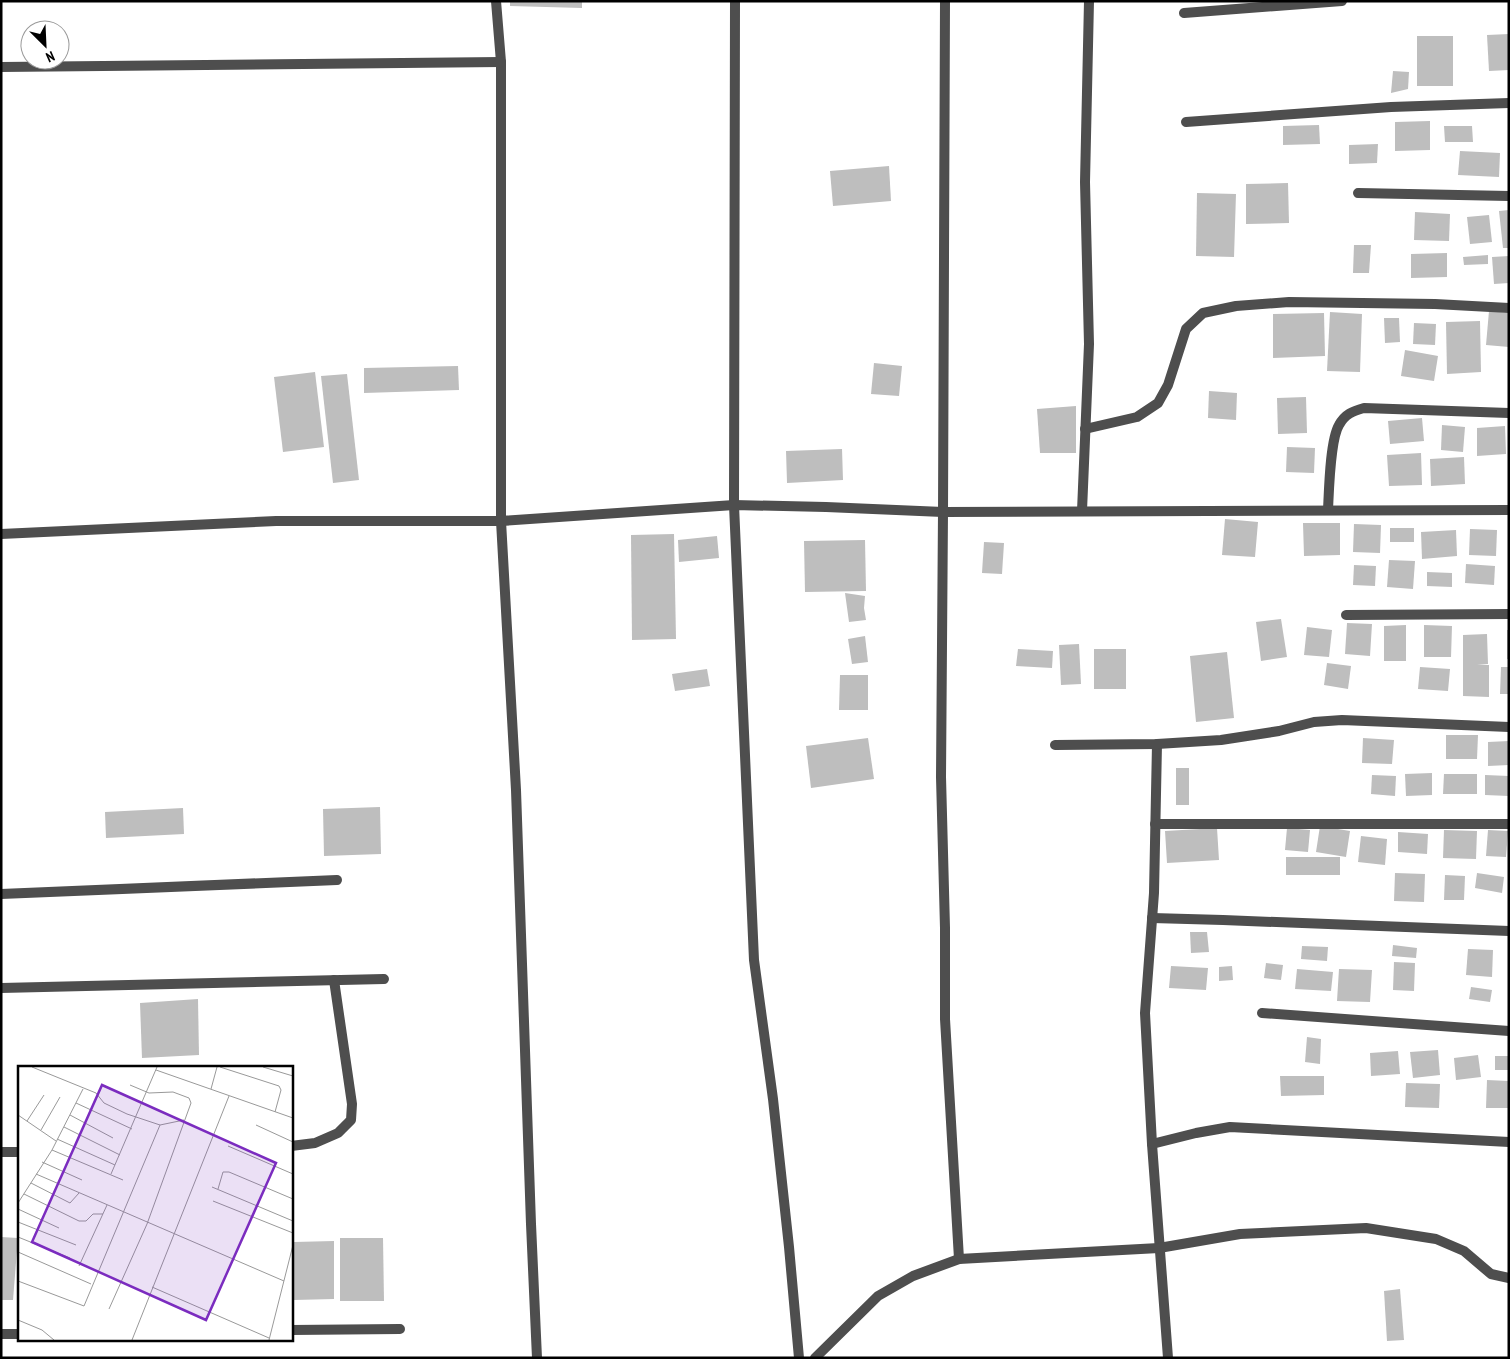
<svg xmlns="http://www.w3.org/2000/svg" width="1510" height="1359" viewBox="0 0 1510 1359" font-family="'PT Sans Narrow',sans-serif">
<rect width="100%" height="100%" fill="#fff"/>
<g fill="#bebebe">
<path d="M510,1H582V8L510,6Z"/>
<path d="M1509,34V70L1489,71L1487,35Z"/>
<rect x="1417" y="36" width="36" height="50"/>
<path d="M1393,71L1409,72L1408,89L1391,93Z"/>
<path d="M1430,121V150L1395,151V122Z"/>
<path d="M1319,125L1320,144L1283,145V126Z"/>
<path d="M1444,126H1472L1473,142H1445Z"/>
<path d="M1378,144L1377,163L1349,164V145Z"/>
<path d="M1460,151L1500,153L1499,177L1458,175Z"/>
<path d="M889,166L891,201L833,206L830,171Z"/>
<path d="M1288,183L1289,223L1246,224V184Z"/>
<path d="M1197,193L1236,194L1234,257L1196,256Z"/>
<path d="M1509,210V248H1503L1499,211Z"/>
<path d="M1415,212L1450,214L1449,241L1414,240Z"/>
<path d="M1489,215L1492,242L1470,244L1467,217Z"/>
<path d="M1354,245H1371L1369,273H1353Z"/>
<path d="M1447,253V277L1411,278V254Z"/>
<path d="M1488,255V264L1464,265L1463,257Z"/>
<path d="M1509,256V283L1494,284L1492,257Z"/>
<path d="M1489,311L1509,313V347L1486,345Z"/>
<path d="M1330,312L1362,314L1360,372L1327,371Z"/>
<path d="M1324,313L1325,356L1273,358V314Z"/>
<path d="M1384,318H1399L1400,342L1385,343Z"/>
<path d="M1480,321L1481,372L1447,374L1446,322Z"/>
<path d="M1414,323L1436,324L1435,345L1413,344Z"/>
<path d="M1405,350L1438,356L1434,381L1401,376Z"/>
<path d="M874,363L902,366L899,396L871,394Z"/>
<path d="M458,366L459,390L364,393V368Z"/>
<path d="M315,372L324,447L283,452L274,377Z"/>
<path d="M347,374L359,480L333,483L321,376Z"/>
<path d="M1209,391L1237,393L1236,420L1208,418Z"/>
<path d="M1306,397L1307,433L1278,434L1277,398Z"/>
<path d="M1076,406V453H1040L1037,409Z"/>
<path d="M1422,418L1424,441L1390,444L1388,421Z"/>
<path d="M1442,425L1465,427L1463,452L1441,450Z"/>
<path d="M1505,426L1506,454L1477,456V428Z"/>
<path d="M1287,447L1315,448L1314,473L1286,472Z"/>
<path d="M842,449L843,480L787,483L786,451Z"/>
<path d="M1421,453L1422,485L1389,486L1387,455Z"/>
<path d="M1464,457L1465,484L1431,486L1430,459Z"/>
<path d="M1225,519L1258,522L1255,557L1222,555Z"/>
<path d="M1303,523H1340V555L1304,556Z"/>
<path d="M1354,524L1381,525L1380,553L1353,552Z"/>
<rect x="1390" y="528" width="24" height="14"/>
<path d="M1470,529L1497,530L1496,556L1469,555Z"/>
<path d="M1456,530L1457,556L1422,559L1421,532Z"/>
<path d="M674,534L676,639L632,640L631,535Z"/>
<path d="M717,536L719,558L679,562L678,540Z"/>
<path d="M865,540L866,591L805,592L804,541Z"/>
<path d="M984,542L1004,543L1002,574L982,573Z"/>
<path d="M1389,560L1415,561L1413,589L1387,587Z"/>
<path d="M1466,564L1495,566L1494,585L1465,583Z"/>
<path d="M1354,565L1376,566L1375,586L1353,585Z"/>
<path d="M1427,572L1452,573V587L1427,586Z"/>
<path d="M845,593L865,596L864,608L866,620L849,622Z"/>
<path d="M1281,619L1287,657L1261,661L1256,622Z"/>
<path d="M1347,623L1372,624L1370,656L1345,654Z"/>
<path d="M1406,625V661H1384V626Z"/>
<path d="M1424,625L1452,626L1451,657H1424Z"/>
<path d="M1307,627L1332,630L1329,657L1304,655Z"/>
<rect x="1507" y="630" width="2" height="29"/>
<path d="M1487,634L1488,664L1477,665H1489V697L1463,696V635Z"/>
<path d="M865,636L868,662L852,664L848,639Z"/>
<path d="M1079,644L1081,684L1061,685L1059,645Z"/>
<path d="M1018,649L1053,651L1052,668L1016,666Z"/>
<rect x="1094" y="649" width="32" height="40"/>
<path d="M1227,652L1234,718L1196,722L1190,656Z"/>
<path d="M1327,663L1351,666L1348,689L1324,685Z"/>
<path d="M1420,667L1450,669L1448,691L1418,689Z"/>
<path d="M1501,667H1509V694H1500Z"/>
<path d="M707,669L710,686L675,691L672,674Z"/>
<path d="M840,675H868V710H839Z"/>
<path d="M1446,735H1478L1477,759H1446Z"/>
<path d="M868,738L874,779L811,788L806,746Z"/>
<path d="M1363,738L1394,740L1392,764L1362,763Z"/>
<path d="M1509,741V765L1488,766V742Z"/>
<rect x="1176" y="768" width="13" height="37"/>
<path d="M1432,773V795L1406,796L1405,774Z"/>
<path d="M1444,774H1477V794H1443Z"/>
<path d="M1372,775L1396,776L1395,796L1371,794Z"/>
<path d="M1485,775L1509,776V796L1485,795Z"/>
<path d="M380,807L381,854L324,856L323,809Z"/>
<path d="M183,808L184,834L106,838L105,812Z"/>
<path d="M1320,826L1350,831L1346,857L1316,852Z"/>
<path d="M1217,828L1219,860L1167,863L1165,831Z"/>
<path d="M1287,828L1310,830L1308,852L1285,850Z"/>
<path d="M1444,830L1477,831L1476,859L1443,858Z"/>
<path d="M1488,830L1508,831L1506,857L1486,856Z"/>
<path d="M1398,832L1428,834L1427,854L1398,852Z"/>
<path d="M1361,836L1387,839L1385,865L1358,862Z"/>
<rect x="1286" y="857" width="54" height="18"/>
<path d="M1395,873L1425,874L1424,902L1394,901Z"/>
<path d="M1477,873L1504,877L1502,893L1475,888Z"/>
<path d="M1445,875L1465,876L1464,900H1444Z"/>
<path d="M1190,932H1207L1209,952L1191,953Z"/>
<path d="M1393,945L1417,948L1416,958L1392,956Z"/>
<path d="M1302,946L1328,947L1327,961L1301,959Z"/>
<path d="M1468,949L1493,950L1492,977L1466,975Z"/>
<path d="M1394,962L1415,963L1414,991L1393,990Z"/>
<path d="M1266,963L1283,965L1281,980L1264,978Z"/>
<path d="M1171,966L1208,968L1206,990L1169,988Z"/>
<path d="M1232,966L1233,980L1219,981V967Z"/>
<path d="M1297,969L1333,972L1331,991L1295,989Z"/>
<path d="M1339,969L1372,970L1370,1002L1337,1001Z"/>
<path d="M1471,987L1492,990L1490,1002L1469,999Z"/>
<path d="M198,999L199,1055L142,1058L140,1003Z"/>
<path d="M1307,1037L1321,1039L1320,1064L1305,1062Z"/>
<path d="M1438,1050L1440,1075L1413,1078L1410,1052Z"/>
<path d="M1398,1051L1400,1074L1371,1076L1370,1053Z"/>
<path d="M1478,1055L1481,1077L1456,1080L1454,1058Z"/>
<rect x="1495" y="1056" width="14" height="14"/>
<path d="M1280,1076H1324V1095L1281,1096Z"/>
<path d="M1487,1080L1509,1081V1108H1486Z"/>
<path d="M1406,1083L1440,1084L1439,1108L1405,1107Z"/>
<path d="M1,1237L18,1238L13,1300H1Z"/>
<path d="M340,1238H383L384,1301H340Z"/>
<path d="M334,1241V1299L294,1300V1242Z"/>
<path d="M1400,1289L1404,1340L1387,1341L1384,1291Z"/>
</g>
<g fill="none" stroke-linecap="round" stroke-linejoin="round">
<g stroke="#4e4e4e" stroke-width="10">
<path d="M496,1L501,62V521L516,790L531,1224L537,1358"/>
<path d="M735,1L734,505L754,960L773,1099L789,1247L799,1358"/>
<path d="M945,1L943,512L941,777L945,928V1019L959,1259"/>
<path d="M1184,13L1342,1"/>
<path d="M1,67L501,62"/>
<path d="M1186,122L1391,107L1509,103"/>
<path d="M1358,193L1509,196"/>
<path d="M1085,429L1137,417L1158,403L1168,385L1186,329L1203,313L1236,306L1289,302L1435,304L1509,308"/>
<path d="M1328,510C1329,491 1330,440 1339,425C1345,414 1353,411 1364,408L1509,413"/>
<path d="M1082,511L1089,344L1085,182L1089,1"/>
<path d="M1,534L276,521H501L734,505L826,507L943,512L1509,510"/>
<path d="M1346,615L1509,614"/>
<path d="M1157,744L1154,893L1145,1013L1152,1144L1168,1358"/>
<path d="M1055,745L1157,744L1221,740L1279,731L1314,722L1342,720L1509,727"/>
<path d="M1155,824H1509"/>
<path d="M1,894L337,880"/>
<path d="M1152,918L1223,920L1509,931"/>
<path d="M1,988L384,979"/>
<path d="M1262,1013L1509,1031"/>
<path d="M1152,1144L1196,1133L1230,1127L1509,1142"/>
<path d="M291,1146L315,1143L338,1133L351,1120L352,1104L334,980"/>
<path d="M1,1152H19"/>
<path d="M291,1330L400,1329"/>
<path d="M1,1334H19"/>
<path d="M815,1358L878,1296L913,1276L959,1259L1159,1248L1240,1234L1366,1228L1436,1239L1464,1251L1491,1274L1509,1278"/>
</g>
</g>
<g transform="translate(18 1066)">
<rect width="275" height="275" fill="#fff"/>
<path fill="none" stroke="#999" stroke-width="1" d="M14,1L78,27L86,37L109,48L142,59L166,54M202,1L261,20L263,24L257,46M245,1L275,10M138,4L275,52M193,23L199,1M58,37L114,63M0,49L38,75M52,49L95,72M9,55L26,29M238,59L275,76M46,61L102,89M23,64L42,31M39,73L97,99M210,80L275,108M34,84L105,114M24,96L64,114M18,108L266,215M93,108L139,1M13,117L52,137L61,127M194,121L275,155M200,123L205,106H211L275,133M6,128L61,155H68L75,148H85M195,135L275,167M0,137L34,84L65,23M0,143L41,162M0,156L58,179M0,171L52,192M0,186L73,218M61,200L89,139M0,215L66,240L142,59M134,221L251,272M91,243L129,158L173,37L171,32L155,26L131,27L112,19M0,254L24,264L36,274M114,274L211,30M251,274L275,179"/>
<path fill="#7b2cbf" fill-opacity="0.15" stroke="#7b2cbf" stroke-width="2.5" d="M84,19L258,97L188,254L14,176Z"/>
<rect width="275" height="275" fill="none" stroke="#000" stroke-width="2.5"/>
</g>
<rect width="1510" height="1359" fill="none" stroke="#000000" stroke-width="5"/>
<g transform="translate(45 45) rotate(156)"><circle r="24" fill="#ffffff" stroke="#999999"/>
<path d="M0-4L9 19L0 12L-9 19Z" fill="#000000"/>
<text y="-8" font-size="14" font-weight="bold" text-anchor="middle" fill="#000000">N</text>
</g>
</svg>
